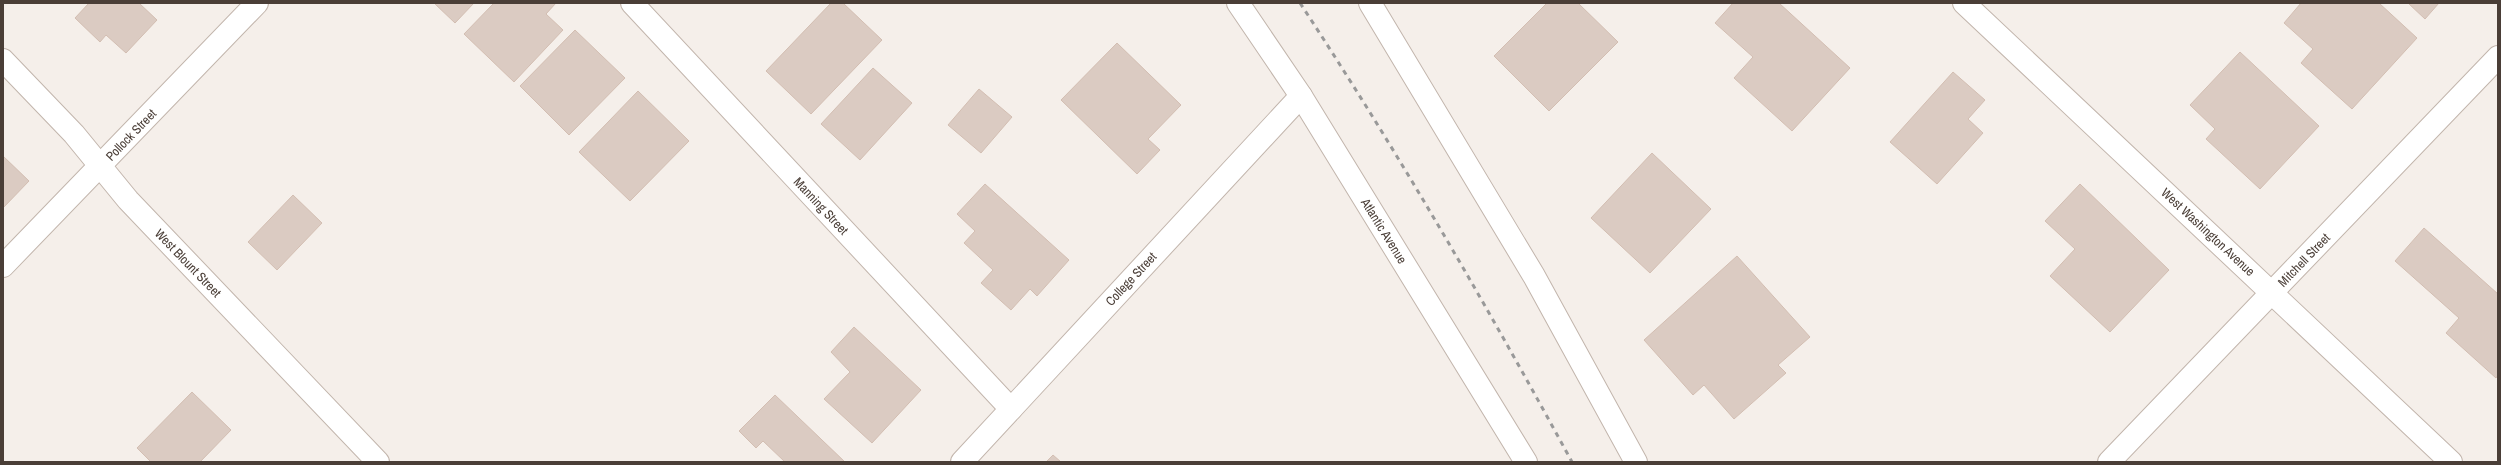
<svg xmlns="http://www.w3.org/2000/svg" width="2501" height="465" viewBox="0 0 2501 465" font-family="'Archivo Narrow',sans-serif">
<rect width="100%" height="100%" fill="#f5efea"/>
<g fill="#dbcbc2" stroke="#d3beb2">
<path d="M89,3H139L157,20L126,53L106,35L100,42L75,18Z"/>
<path d="M434,3H474L455,23Z"/>
<path d="M494,3H556L546,14L563,30L514,82L464,34Z"/>
<path d="M831,3H843L882,40L811,114L766,71Z"/>
<path d="M1547,3H1578L1618,42L1549,111L1494,56Z"/>
<path d="M1733,3H1779L1850,68L1792,131L1734,78L1753,57L1715,23Z"/>
<path d="M2301,3H2379L2417,38L2352,109L2301,63L2313,49L2284,23Z"/>
<path d="M2408,3H2439L2425,19Z"/>
<path d="M575,30L625,78L569,135L520,86Z"/>
<path d="M1117,43L1181,105L1148,139L1160,150L1137,174L1061,100Z"/>
<path d="M2240,52L2319,126L2260,189L2206,139L2215,129L2190,105Z"/>
<path d="M873,68L912,103L860,160L821,124Z"/>
<path d="M1953,72L1985,100L1968,119L1983,133L1937,184L1890,142Z"/>
<path d="M979,89L1012,117L981,153L948,125Z"/>
<path d="M638,91L689,141L630,201L579,152Z"/>
<path d="M1652,153L1711,209L1650,273L1591,218Z"/>
<path d="M3,156L29,181L3,208Z"/>
<path d="M985,184L1069,260L1037,296L1030,289L1011,310L981,283L993,270L964,243L975,231L957,214Z"/>
<path d="M2080,184L2169,270L2110,332L2050,276L2075,249L2045,221Z"/>
<path d="M293,195L322,223L277,270L248,242Z"/>
<path d="M2424,228L2498,294V375L2496,378L2446,333L2459,318L2395,261Z"/>
<path d="M1737,256L1810,337L1778,365L1786,373L1734,419L1704,385L1693,395L1644,340Z"/>
<path d="M854,327L921,390L872,443L824,399L850,372L831,352Z"/>
<path d="M192,392L231,430L200,462H151L137,448Z"/>
<path d="M775,395L845,462H785L763,441L756,448L739,431Z"/>
<path d="M1053,455L1061,462H1046Z"/>
</g>
<g fill="none" stroke-linecap="round" stroke-linejoin="round">
<defs>
<g id="street">
<path d="M632,3L1011,409"/>
<path d="M1238,3L1301,96L1526,462"/>
<path d="M1370,3L1534,276L1636,462"/>
<path d="M1964,3L2451,462"/>
<path d="M3,60L74,134L128,200L378,462"/>
<path d="M3,266L257,3"/>
<path d="M962,462L1301,96"/>
<path d="M2109,462L2498,57"/>
</g>
</defs>
<use href="#street" stroke="#c2b5ac" stroke-width="24"/>
<use href="#street" stroke="#fff" stroke-width="22"/>
<path stroke="#999" stroke-width="3" stroke-dasharray="5 5" stroke-linecap="butt" d="M1300,3C1398,152 1487,306 1572,462"/>
</g>
<g text-anchor="middle" dominant-baseline="central" stroke-width="3.5" stroke-linejoin="round" paint-order="stroke">
<g font-size="13" fill="#4a3e37" stroke="#fff">
<text transform="translate(131 135) rotate(-46)">Pollock Street</text>
<text transform="translate(821 206) rotate(47)">Manning Street</text>
<text transform="translate(1384 231) rotate(58)">Atlantic Avenue</text>
<text transform="translate(2208 232) rotate(43)">West Washington Avenue</text>
<text transform="translate(2304 260) rotate(-46)">Mitchell Street</text>
<text transform="translate(188 263) rotate(46)">West Blount Street</text>
<text transform="translate(1131 279) rotate(-47)">College Street</text>
</g>
</g>
<rect width="2501" height="465" fill="none" stroke="#4a3e37" stroke-width="8"/>
</svg>
